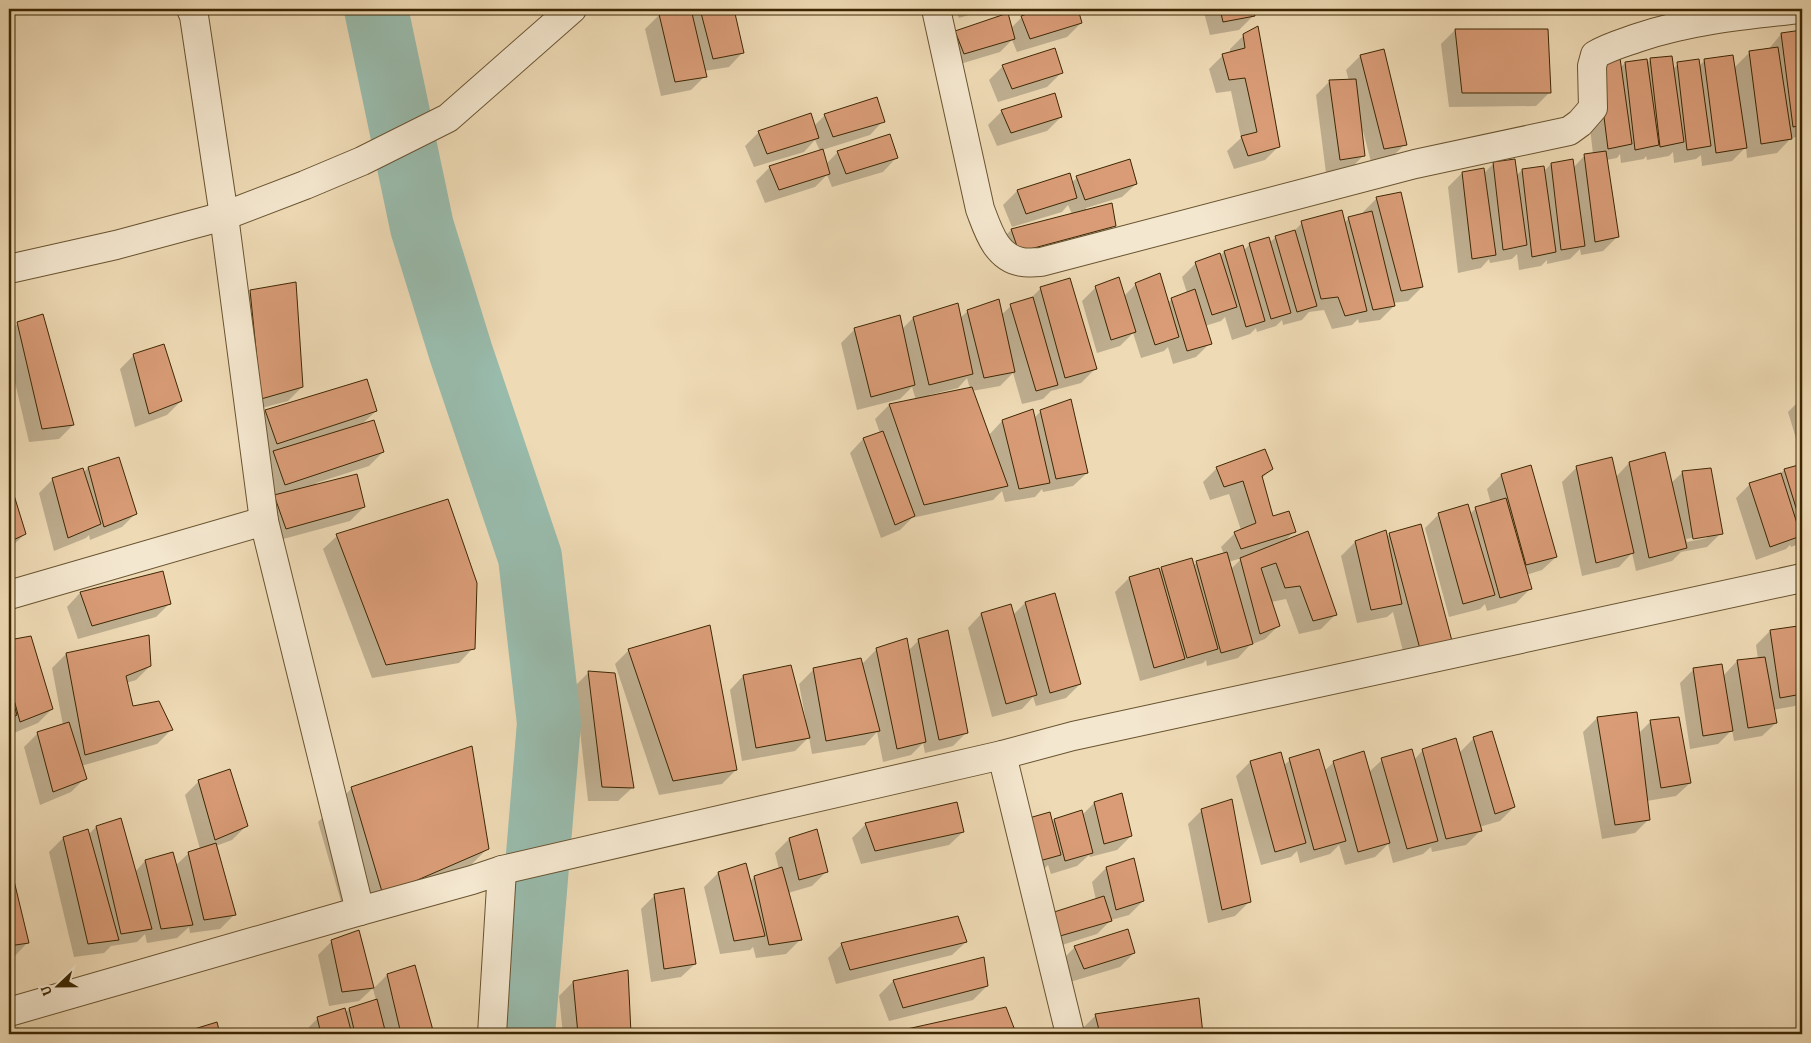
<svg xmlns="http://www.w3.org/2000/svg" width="1811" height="1043" viewBox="0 0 1811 1043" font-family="Alegreya,serif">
<rect width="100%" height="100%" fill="#eedab5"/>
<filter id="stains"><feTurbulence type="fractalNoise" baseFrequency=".004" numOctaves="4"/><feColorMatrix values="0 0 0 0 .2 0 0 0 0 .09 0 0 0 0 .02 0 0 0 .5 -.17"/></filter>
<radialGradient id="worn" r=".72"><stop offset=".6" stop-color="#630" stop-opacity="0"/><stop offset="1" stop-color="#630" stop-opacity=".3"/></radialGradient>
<g fill="#0003" fill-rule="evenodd">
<path d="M678,9H733L742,53L729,67L704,71L705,76L691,90L661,96L645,29L659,15Z"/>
<path d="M955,9H989L959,18Z"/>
<path d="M1045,9H1076L1081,23L1067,37L1017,52L1012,40L1000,52L950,67L942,46L956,32L1011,28L1022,17Z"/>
<path d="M1203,9H1252L1253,16L1239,30L1210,35Z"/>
<path d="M1455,30H1546L1550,92L1536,106L1449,107L1441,44Z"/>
<path d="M1802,31V136L1791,138L1777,153L1747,158L1746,147L1732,161L1702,166L1701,155L1696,159L1674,163L1673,152L1669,156L1647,160L1646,156L1644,159L1621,163L1620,154L1617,158L1606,160L1617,237L1603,251L1581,255L1580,249L1570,259L1547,264V260L1541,266L1519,270L1517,254L1512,259L1490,263L1489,259L1481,268L1458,273L1448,187L1462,173L1483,174L1494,163L1516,176L1522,170L1543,172L1551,164L1573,168L1585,155L1593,154L1584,77L1620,68L1625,63L1646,64L1650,60L1673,69L1678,64L1699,66L1704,61L1734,68L1750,52L1768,50L1781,34Z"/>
<path d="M1244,35L1279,146L1265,160L1234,169L1227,151L1241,138L1231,91L1216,93L1209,69L1223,55L1230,53V49Z"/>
<path d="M1360,56L1405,144L1391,158L1371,162L1363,131L1361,132L1364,155L1350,169L1326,173L1316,95L1330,81H1349L1346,70Z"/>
<path d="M1003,66L1061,73L1047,87L998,102L989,80Z"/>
<path d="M1002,111L1061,117L1047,131L997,146L988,125Z"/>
<path d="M825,115L883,121L870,135L822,150L826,164L838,152L896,158L883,172L832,187L827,175L815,187L765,203L756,181L770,167L820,151L815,140L804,152L754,167L745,146L759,132L814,126Z"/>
<path d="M1069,175L1071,183L1077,178L1136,184L1122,197L1086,208V211L1114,226L1100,240L1005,265L997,244L1011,230L1072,214L1068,205L1062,212L1012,227L1003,205L1017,191Z"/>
<path d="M1377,198L1422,287L1408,301L1393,303L1394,306L1380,320L1359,323L1358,319L1352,325L1332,329L1324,310L1309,312L1302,320L1283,325L1282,320L1276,326L1257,332L1256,328L1250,334L1232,340L1225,317L1221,321L1205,326L1210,343L1196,357L1173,364L1168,347L1164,351L1141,358L1133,333L1120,346L1097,353L1082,301L1096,287L1124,296L1136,284L1168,303L1172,299L1187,293L1182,277L1196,263L1220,256L1224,252L1244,250L1250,244L1269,243L1276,237L1293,232L1302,223H1344L1349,218L1363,214V212Z"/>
<path d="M1041,288L1095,369L1081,383L1051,391L1043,399L1022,404L1013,373L1000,386L972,391L988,436L1002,421L1034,418L1041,411L1087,473L1073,486L1043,492L1042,489L1035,497L1005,502L1002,491L993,500L912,518L900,530L881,538L850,453L863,439L880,433L875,419L889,405L916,400L912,387L900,399L857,410L841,343L855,329H902L913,318H960L968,311L1001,315L1011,306L1029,300ZM967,378L970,389L930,397L929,395L958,388Z"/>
<path d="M251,291L302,387L288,401L247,412L237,305Z"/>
<path d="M18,323L73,425L59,439L29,442L9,357V333Z"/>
<path d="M134,355L181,401L167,415L135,427L120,369Z"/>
<path d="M1802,398V458L1788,412Z"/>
<path d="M266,411H376L361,425L383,452L369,466L316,483L317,485L364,507L350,521L272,542L259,466L271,455L263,457L252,425Z"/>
<path d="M1629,463L1671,483L1683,472L1721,533L1707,547L1681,552L1672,561L1636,571L1632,553L1619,567L1582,576L1562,482L1576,468L1616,477ZM1707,535V538L1687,542L1686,539Z"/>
<path d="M1802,465V543L1791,547L1790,545L1786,549L1756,560L1736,498L1750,484L1780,474L1784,470Z"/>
<path d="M1530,467L1556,557L1542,570L1526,575L1530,589L1516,603L1487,611L1485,604L1480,609L1449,617L1425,528L1439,514H1470L1476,508L1491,504L1487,489L1501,475Z"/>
<path d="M88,468L136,513L122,527L90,540L89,535L86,538L54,551L39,493L53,479L83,473Z"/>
<path d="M1217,468L1272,469L1261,479L1272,518L1294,531L1284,542L1335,615L1321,629L1299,634L1286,599L1271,602L1279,625L1265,639L1250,645L1238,658L1207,666L1206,660L1203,663L1140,681L1115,592L1129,578L1159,571L1162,568L1193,566L1197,562L1224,554L1221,547L1235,533L1241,530L1229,494L1210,500L1203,482ZM1242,558L1230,570L1228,562Z"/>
<path d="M9,483L25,534L9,549Z"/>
<path d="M1385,532L1386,538L1390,534L1451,641L1406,663L1393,612L1387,617L1357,623L1341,556L1355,542Z"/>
<path d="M337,536L473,648L459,663L372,678L323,549Z"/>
<path d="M80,593L170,603L156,617L78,639L67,607Z"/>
<path d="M1025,603L1080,684L1066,698L1036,706L1033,697L1022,709L992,717L968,628L981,614L1013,615Z"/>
<path d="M1797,628L1802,655V699L1795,706L1773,710L1776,723L1762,736L1734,741L1732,730L1718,744L1690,749L1680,683L1694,669L1723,676L1737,661L1758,659L1756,645L1770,631Z"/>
<path d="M30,637L52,709L38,723L9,735V641Z"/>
<path d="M919,640L967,732L953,746L925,753L923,743L911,755L883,762L877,732L865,745L812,754L809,737L795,751L742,761L730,690L743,676L804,721H806L799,684L813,670L861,665L877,649L908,651Z"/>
<path d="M629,650L736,770L722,784L659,795L615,664Z"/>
<path d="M66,654L150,666L136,680L126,683L132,707L171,730L157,744L81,766L85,778L71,792L40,805L24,747L38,733L63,725L52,668Z"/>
<path d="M589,672L632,788L618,801H588L575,686Z"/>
<path d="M1597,718L1638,734L1651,721L1690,783L1676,796L1647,801L1649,819L1635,833L1602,839L1583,732Z"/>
<path d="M1474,738L1514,807L1500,821L1479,827L1480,831L1466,845L1432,852L1431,847L1423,854L1393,863L1388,844L1375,857L1345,865L1339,845L1330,854L1300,863L1297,851L1291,857L1261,865L1236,776L1250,762L1283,766L1290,760L1324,771L1334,762L1369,772L1382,760H1414L1423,750L1459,753Z"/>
<path d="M199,781L246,826L232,840L216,846L234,915L220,929L190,933L189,927L177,938L147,943L145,934L137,942L111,946L104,953L74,957L49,852L63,838L88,835L96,827L120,820L135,872L145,861L175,866L189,853L200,849L185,795Z"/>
<path d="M352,788L487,849L453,883L349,929L318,822Z"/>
<path d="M1094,803L1131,836L1117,850L1090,857L1089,855L1077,866L1051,874L1048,865L1045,868L1019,876L1054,820L1082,815Z"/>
<path d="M1202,810L1249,902L1235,916L1208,923L1188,824Z"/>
<path d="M866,824L963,832L949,845L861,864L852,838Z"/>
<path d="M789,839L826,872L812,886L788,893L800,940L786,954L756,958L753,947L750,950L720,954L704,887L718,873L750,882L754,877L779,869L775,853Z"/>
<path d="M1133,860L1143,901L1129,915L1111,920L1097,934L1046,950L1096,900L1092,882L1106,868Z"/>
<path d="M9,865L27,943L14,957H9Z"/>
<path d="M655,895L695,964L681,977L651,982L641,909Z"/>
<path d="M332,941L373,988L359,1001L329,1006L318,955Z"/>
<path d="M966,942L952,955L836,984L828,958L842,944Z"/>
<path d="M1075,947L1134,953L1120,967L1070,982L1061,961Z"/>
<path d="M983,959L987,986L973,1000L889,1021L879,995L893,981Z"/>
<path d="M414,967L432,1034H304V1032L318,1018L345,1013L349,1009L376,1000L373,989L387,975Z"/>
<path d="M627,972L630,1034H563L559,996L573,982Z"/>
<path d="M1198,999L1202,1034H1083L1082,1029L1096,1015Z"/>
<path d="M1006,1009L1014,1033L1013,1034H891Z"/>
</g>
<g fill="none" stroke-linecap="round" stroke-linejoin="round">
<path stroke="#99bbac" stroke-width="64" d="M376,9L422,227L461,353L530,557L549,723L523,1034"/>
</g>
<g fill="#d99c77" stroke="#3d2703">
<path d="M674,9H691L707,77L675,82L659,14Z"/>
<path d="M700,9H734L744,53L713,59Z"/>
<path d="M1041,9H1078L1082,23L1030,39L1021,16Z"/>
<path d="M1220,9H1253L1255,16L1223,22Z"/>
<path d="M1008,13L1015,39L964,54L955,31Z"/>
<path d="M1258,26L1280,147L1248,156L1241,136L1257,132L1245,78L1229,80L1222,54L1245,48L1243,34Z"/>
<path d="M1455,29H1548L1551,93H1462Z"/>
<path d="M1802,30V125L1793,127L1781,33Z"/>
<path d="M1778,47L1792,139L1761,144L1749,51Z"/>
<path d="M1055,48L1063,73L1012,89L1002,65Z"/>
<path d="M1384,49L1407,145L1384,149L1360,55Z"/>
<path d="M1733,55L1747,148L1716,153L1704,59Z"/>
<path d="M1672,56L1684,142L1660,147L1650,58Z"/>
<path d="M1620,58L1632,144L1608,149L1597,61Z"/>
<path d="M1647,59L1659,145L1635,150L1625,62Z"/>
<path d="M1699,59L1711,146L1687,150L1677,62Z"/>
<path d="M1356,79L1365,156L1340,160L1329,80Z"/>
<path d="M1055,93L1062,117L1011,133L1001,110Z"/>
<path d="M877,97L885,122L833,137L824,114Z"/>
<path d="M811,113L819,138L767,154L758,131Z"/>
<path d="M890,134L898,158L846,174L837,151Z"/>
<path d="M823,149L830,174L779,190L769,166Z"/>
<path d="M1606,151L1619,237L1595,242L1584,154Z"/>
<path d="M1130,159L1137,184L1085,200L1076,176Z"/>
<path d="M1515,159L1527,245L1503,250L1493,162Z"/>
<path d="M1573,159L1585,246L1561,250L1551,163Z"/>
<path d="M1544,166L1556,252L1532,257L1522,169Z"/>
<path d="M1484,168L1496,255L1472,259L1462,172Z"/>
<path d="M1070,173L1077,198L1026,214L1017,190Z"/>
<path d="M1401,192L1423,287L1401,291L1376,197Z"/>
<path d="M1112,203L1116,226L1019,252L1011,229Z"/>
<path d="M1342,210L1367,311L1345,316L1338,297L1321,299L1301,221Z"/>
<path d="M1372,211L1395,306L1373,310L1348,217Z"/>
<path d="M1295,230L1317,306L1297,312L1275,236Z"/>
<path d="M1269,237L1291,313L1271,319L1249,243Z"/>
<path d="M1243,245L1265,321L1246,327L1224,251Z"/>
<path d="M1220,253L1237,307L1212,315L1195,262Z"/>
<path d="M1160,273L1179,337L1155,345L1135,283Z"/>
<path d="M1119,277L1136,332L1111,340L1095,286Z"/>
<path d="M1070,278L1097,369L1065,378L1040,287Z"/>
<path d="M296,282L303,387L261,399L250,290Z"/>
<path d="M1195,289L1212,344L1187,351L1171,298Z"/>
<path d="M1033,297L1058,385L1036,391L1010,304Z"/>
<path d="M999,299L1015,372L984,378L967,310Z"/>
<path d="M958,303L973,374L929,385L913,317Z"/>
<path d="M43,314L74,425L42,429L17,322Z"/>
<path d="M900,315L915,385L871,397L854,328Z"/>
<path d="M164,344L182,401L149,414L133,354Z"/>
<path d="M367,379L377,411L277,444L265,410Z"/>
<path d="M972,387L1008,486L924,505L889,404Z"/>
<path d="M1071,399L1088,473L1056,479L1040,410Z"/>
<path d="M1033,409L1050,483L1019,489L1002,420Z"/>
<path d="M374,420L384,452L285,485L273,451Z"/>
<path d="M883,431L915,516L895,525L863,438Z"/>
<path d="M1265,449L1273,469L1262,476L1273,516L1289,511L1296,532L1241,549L1234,532L1256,523L1243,481L1224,487L1216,467Z"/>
<path d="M1665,452L1687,548L1649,558L1629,462Z"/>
<path d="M119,457L137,514L104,527L88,467Z"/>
<path d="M1612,457L1634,553L1596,563L1576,466Z"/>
<path d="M1802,464V527L1784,469Z"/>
<path d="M1531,465L1557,557L1526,565L1501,474Z"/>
<path d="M83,468L101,524L68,538L52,478Z"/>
<path d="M1711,468L1723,534L1693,539L1682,471Z"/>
<path d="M1781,473L1801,536L1770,547L1749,483Z"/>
<path d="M357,474L365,507L286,529L274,495Z"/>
<path d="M9,479L26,534L9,542Z"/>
<path d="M1506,498L1532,589L1500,598L1475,507Z"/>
<path d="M448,499L477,583L475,649L386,665L336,534Z"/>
<path d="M1468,504L1495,595L1463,604L1438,513Z"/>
<path d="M1421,524L1452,641L1420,649L1389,533Z"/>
<path d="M1386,530L1402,604L1371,610L1355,541Z"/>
<path d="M1308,531L1337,615L1313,621L1300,586L1285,588L1276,563L1261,568L1280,626L1260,634L1240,558Z"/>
<path d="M1227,552L1253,644L1221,653L1196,561Z"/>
<path d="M1192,558L1218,649L1187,658L1161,567Z"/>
<path d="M1159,568L1185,659L1154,668L1129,577Z"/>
<path d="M163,571L171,604L92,626L80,592Z"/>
<path d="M1055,593L1081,684L1050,693L1025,602Z"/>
<path d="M1011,604L1037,695L1006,704L981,613Z"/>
<path d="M710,625L737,770L673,781L628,649Z"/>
<path d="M1798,626L1802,648V694L1780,698L1770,630Z"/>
<path d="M948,630L968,733L939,740L918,639Z"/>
<path d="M149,635L151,666L126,676L133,706L159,701L173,730L85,755L66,653Z"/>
<path d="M31,636L53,709L20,722L9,681V640Z"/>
<path d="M907,638L926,742L897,749L876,648Z"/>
<path d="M1765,657L1777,723L1748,728L1737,660Z"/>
<path d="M861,658L880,731L826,741L813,668Z"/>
<path d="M1722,664L1733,731L1703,736L1693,668Z"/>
<path d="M791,665L810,738L756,748L743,675Z"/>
<path d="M588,671L615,673L634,788L602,787Z"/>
<path d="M9,688L17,715L9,719Z"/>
<path d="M1637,712L1650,820L1615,825L1597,717Z"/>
<path d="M1679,717L1691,783L1661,788L1650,720Z"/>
<path d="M69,722L87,779L53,792L37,732Z"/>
<path d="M1492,731L1515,807L1495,814L1473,737Z"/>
<path d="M1456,738L1482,831L1446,839L1422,749Z"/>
<path d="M472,746L489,849L383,895L351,787Z"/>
<path d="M1319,749L1346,841L1314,850L1289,758Z"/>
<path d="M1412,749L1438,841L1407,849L1381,758Z"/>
<path d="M1364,751L1390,843L1358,852L1333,761Z"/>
<path d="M1281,752L1306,843L1275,852L1250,761Z"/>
<path d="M230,769L248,826L215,840L198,780Z"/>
<path d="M1122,793L1132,836L1104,844L1094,802Z"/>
<path d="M1232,799L1251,902L1222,910L1201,809Z"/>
<path d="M957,802L964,832L875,851L865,823Z"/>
<path d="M1082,810L1093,853L1065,861L1054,819Z"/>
<path d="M1050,812L1061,855L1032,863L1022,820Z"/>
<path d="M121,818L152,929L121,934L96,826Z"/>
<path d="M88,829L119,940L88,944L63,837Z"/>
<path d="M817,829L828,872L799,880L789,838Z"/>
<path d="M216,843L236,915L204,920L188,852Z"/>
<path d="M173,852L193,925L161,929L145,860Z"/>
<path d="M1134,858L1144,901L1116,910L1106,867Z"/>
<path d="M9,860L29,943L9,946Z"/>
<path d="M746,863L765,936L734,941L718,872Z"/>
<path d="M782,867L802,940L769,945L754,876Z"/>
<path d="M684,888L696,964L664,969L654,894Z"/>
<path d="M1104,896L1112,921L1060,936L1051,913Z"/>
<path d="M958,916L967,942L850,970L841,943Z"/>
<path d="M1128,929L1135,953L1084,969L1074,946Z"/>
<path d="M359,930L374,988L342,992L331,940Z"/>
<path d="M984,957L988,986L903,1008L893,980Z"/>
<path d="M415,965L434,1034H401L387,974Z"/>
<path d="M628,970L631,1034H578L573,981Z"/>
<path d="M1199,998L1203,1034H1100L1095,1014Z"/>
<path d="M377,999L386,1034H355L349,1008Z"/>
<path d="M1006,1007L1016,1033H889Z"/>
<path d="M345,1008L352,1034H321L317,1017Z"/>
<path d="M217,1022L220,1034H192L191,1030Z"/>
<path d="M18,1028L20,1034H9V1031Z"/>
</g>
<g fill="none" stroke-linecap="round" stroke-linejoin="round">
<defs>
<g id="minor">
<path d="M936,9L980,209C988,230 996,258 1022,262C1028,263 1035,262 1041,262L1415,164L1569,131L1580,123L1593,108L1592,66L1595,55C1608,47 1623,43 1637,38C1690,20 1745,15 1800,9"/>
<path d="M9,269L116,245L224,216L305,185L362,161L448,118L572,9"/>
<path d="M9,595L264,521"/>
<path d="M1002,755L1070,1034"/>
<path d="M502,870L1002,755L1073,736L1802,578"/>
<path d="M360,911L472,880L502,870L492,1034"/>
<path d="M9,1012L360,911L264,521L224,216L194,16L191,9"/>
</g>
</defs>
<use href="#minor" stroke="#695430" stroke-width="30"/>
<use href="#minor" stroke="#f4e7cf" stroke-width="28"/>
</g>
<rect width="1811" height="1043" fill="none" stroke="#eedab5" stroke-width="30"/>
<rect x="10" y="10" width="1791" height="1023" fill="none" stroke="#3d2703" stroke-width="2.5"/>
<rect x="15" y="15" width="1781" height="1013" fill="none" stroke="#3d2703"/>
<g transform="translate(58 986) rotate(248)" stroke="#f4e7cf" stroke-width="4" paint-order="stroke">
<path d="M0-4L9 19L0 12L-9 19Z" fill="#3d2703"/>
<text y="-8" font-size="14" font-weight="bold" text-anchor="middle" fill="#3d2703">U</text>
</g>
<rect width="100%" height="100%" filter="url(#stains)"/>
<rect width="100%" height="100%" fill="url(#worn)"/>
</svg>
